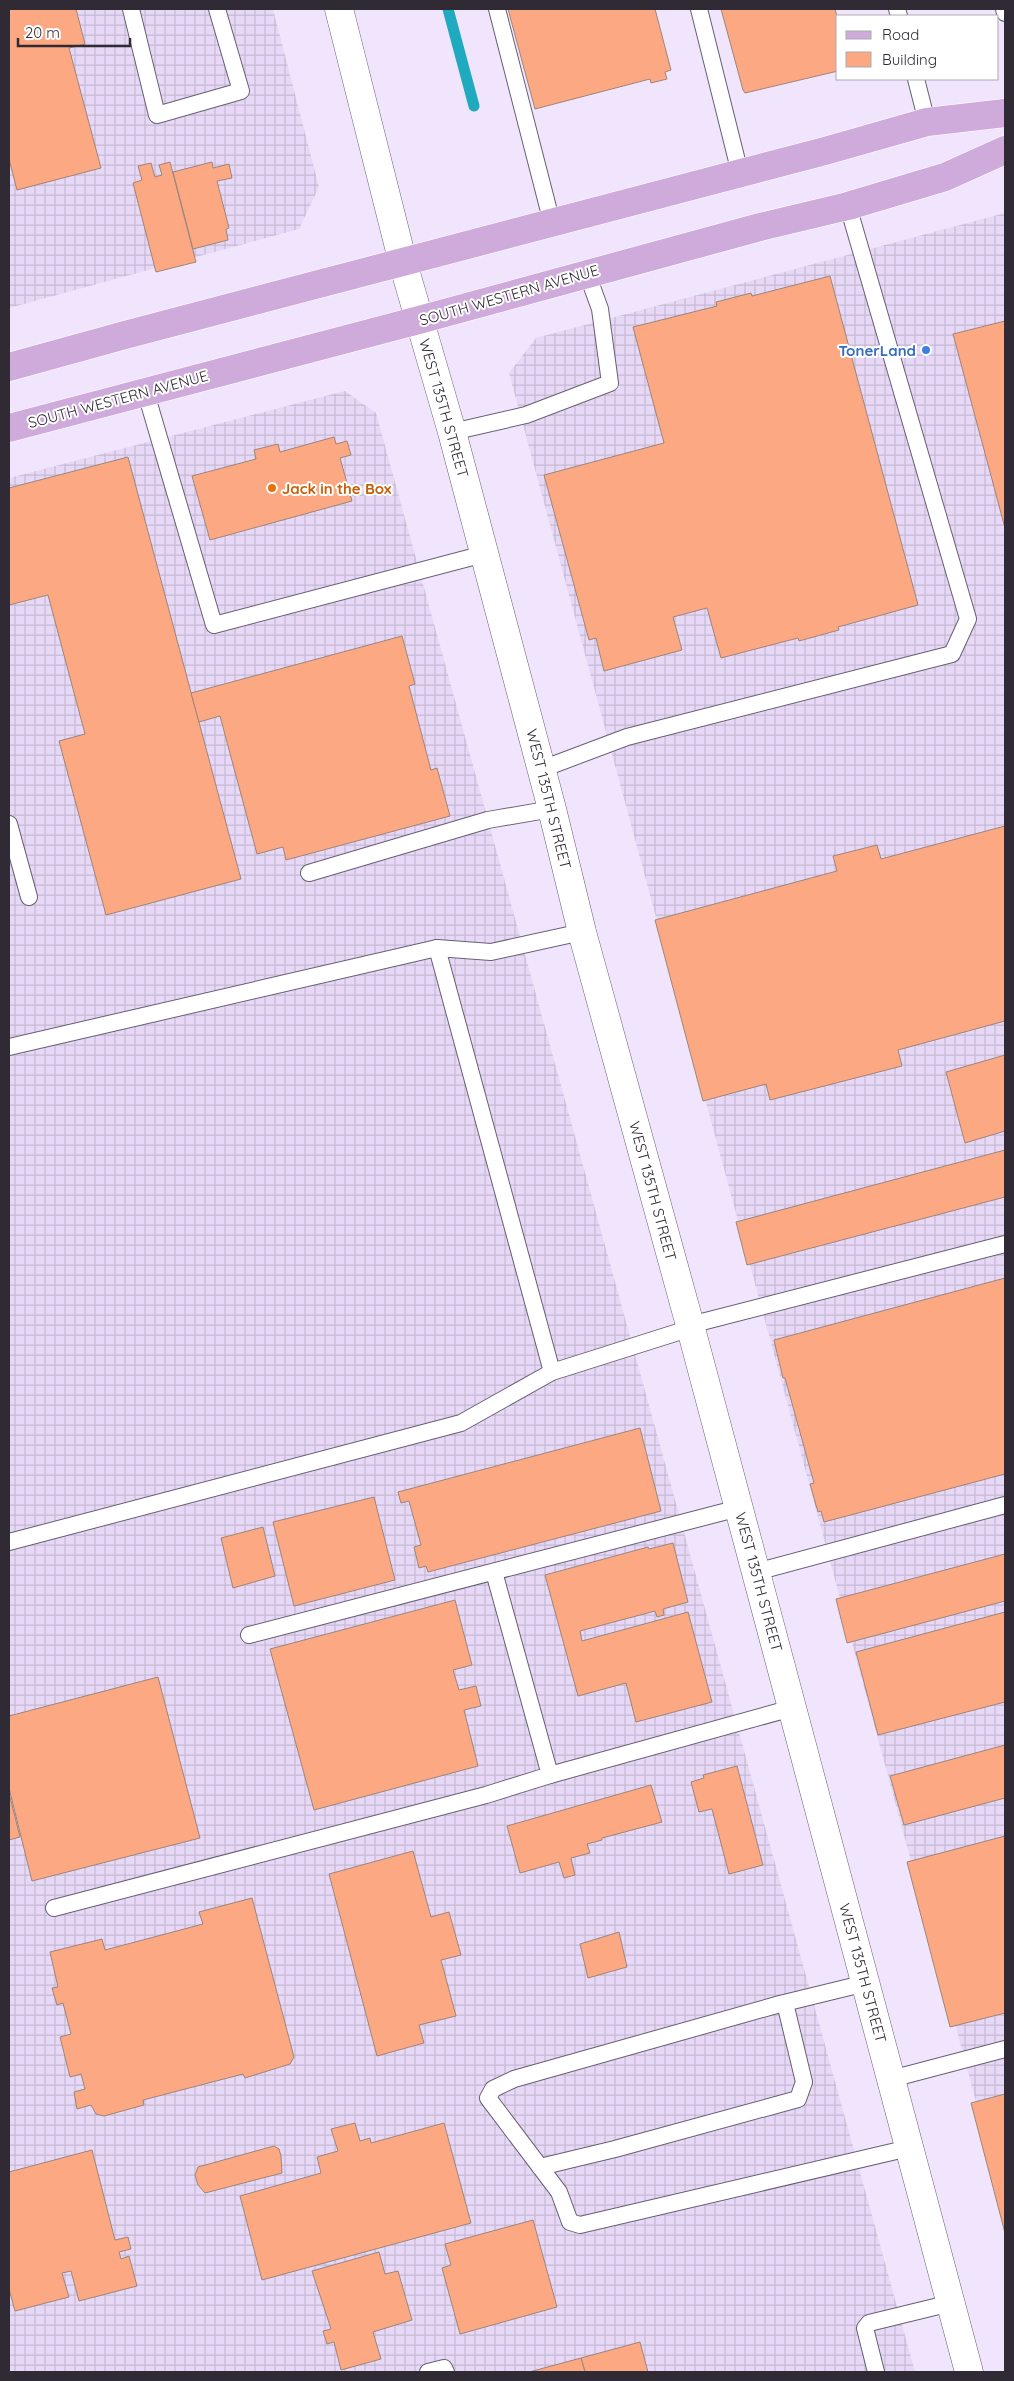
<svg xmlns="http://www.w3.org/2000/svg" width="1014" height="2381" viewBox="0 0 1014 2381" font-family="Quicksand,sans-serif">
<defs>
<pattern id="industrial-grid" width="8" height="8" patternUnits="userSpaceOnUse" patternTransform="scale(1.25)"><rect width="8" height="8" fill="#e6d8f6"/><path d="M0 4h8M4 0v8" fill="none" stroke="#c6bad3"/></pattern>
</defs>
<rect width="100%" height="100%" fill="#f0e5fc"/>
<g fill="url(#industrial-grid)">
<path d="M9,9H273L319,187L299,229L9,308Z"/>
<path d="M1005,213V2209L509,373L536,338Z"/>
<path d="M345,391L376,413L915,2372H9V478Z"/>
</g>
<g fill="none" stroke-linecap="round" stroke-linejoin="round">
<path stroke="#1faabf" stroke-width="11" d="M448,9L474,106"/>
</g>
<g fill="#fca882" stroke="#9d857b">
<path d="M9,9H76L85,44L69,48L101,168L17,190L9,159Z"/>
<path d="M508,9H655L671,70L665,72L667,79L651,83L650,79L535,109Z"/>
<path d="M721,9H835L838,20V71L745,93L743,90Z"/>
<path d="M170,162L196,262L156,272L133,183L142,180L138,166L151,163L155,177L162,175L159,165Z"/>
<path d="M212,162L213,168L229,164L232,178L217,181L229,228L226,229L228,240L193,249L173,172Z"/>
<path d="M830,276L918,605L838,627L839,630L799,641L798,638L721,658L707,608L673,617L682,650L604,671L596,638L589,640L544,475L664,443L633,327L717,306L716,302L751,293L752,296Z"/>
<path d="M1005,321V528L953,334Z"/>
<path d="M334,437L336,444L347,441L351,455L340,458L352,501L210,540L192,476L256,459L254,450L278,444L280,452Z"/>
<path d="M128,457L241,879L106,915L59,741L85,734L48,595L9,605V488Z"/>
<path d="M402,636L415,684L409,686L431,770L437,768L450,816L286,860L283,847L257,854L220,716L199,722L191,693Z"/>
<path d="M1005,826V1021L898,1050L902,1066L770,1100L766,1084L703,1101L655,920L837,871L833,856L877,845L881,859Z"/>
<path d="M1005,1055V1131L965,1143L946,1072Z"/>
<path d="M1005,1150V1197L747,1265L736,1222Z"/>
<path d="M1005,1278V1474L824,1522L821,1511L818,1512L810,1484L814,1483L785,1378H783L774,1340Z"/>
<path d="M640,1428L661,1511L428,1572L426,1566L419,1568L414,1547L421,1545L409,1501L401,1503L398,1492Z"/>
<path d="M374,1497L395,1580L294,1606L273,1522Z"/>
<path d="M263,1527L275,1576L233,1588L221,1538Z"/>
<path d="M673,1543L688,1602L663,1609L664,1615L657,1617L655,1611L580,1631L582,1641L688,1612L712,1702L636,1722L626,1683L578,1696L545,1575L648,1547L649,1549Z"/>
<path d="M1005,1554V1601L847,1643L836,1599Z"/>
<path d="M455,1600L472,1665L453,1670L459,1690L476,1686L481,1706L464,1710L478,1766L314,1810L270,1649Z"/>
<path d="M1005,1612V1702L878,1735L856,1652Z"/>
<path d="M158,1677L200,1838L32,1881L9,1788V1716Z"/>
<path d="M1005,1745V1798L904,1825L890,1776Z"/>
<path d="M737,1766L763,1865L729,1874L712,1809L699,1812L691,1782L704,1778L703,1775Z"/>
<path d="M651,1785L662,1822L602,1838V1840L587,1844L590,1853L571,1858L575,1875L564,1878L559,1862L520,1873L507,1826Z"/>
<path d="M9,1793L20,1837L9,1840Z"/>
<path d="M1005,1836V2013L950,2027L907,1862Z"/>
<path d="M413,1851L431,1917L449,1912L461,1955L441,1960L456,2016L419,2025L424,2043L377,2056L329,1874Z"/>
<path d="M252,1898L294,2057L290,2064L245,2078L243,2074L143,2100L144,2105L104,2116L96,2114L91,2105L77,2109L74,2092L85,2089L81,2074L70,2077L60,2037L71,2034L63,2003L57,2005L52,1988L58,1987L50,1952L102,1939L105,1950L203,1924L199,1912Z"/>
<path d="M619,1932L627,1967L588,1978L580,1944Z"/>
<path d="M1005,2094V2233L971,2103Z"/>
<path d="M355,2123L360,2141L370,2138L371,2143L444,2123L471,2223L262,2280L240,2196L321,2173L317,2157L338,2151L331,2129Z"/>
<path d="M274,2146L279,2149L281,2156L282,2173L205,2193L198,2185L195,2175L198,2167Z"/>
<path d="M92,2150L115,2240L128,2237L131,2249L119,2252L121,2259L129,2256L137,2286L79,2301L71,2271L62,2273L69,2297L15,2311L9,2289V2172Z"/>
<path d="M533,2220L557,2307L460,2334L442,2268L451,2265L445,2244Z"/>
<path d="M379,2252L385,2274L398,2271L412,2320L373,2332L381,2359L341,2370L334,2342L327,2344L323,2331L331,2329L312,2271Z"/>
<path d="M640,2342L648,2372H585L581,2358Z"/>
<path d="M581,2358L585,2372H529Z"/>
</g>
<g fill="none" stroke-linecap="round" stroke-linejoin="round">
<defs>
<g id="service">
<path d="M131,9L157,115L241,91L217,9"/>
<path d="M497,9L552,223"/>
<path d="M699,9L740,173"/>
<path d="M897,9L899,16"/>
<path d="M1004,9L1005,13"/>
<path d="M916,79L927,122"/>
<path d="M145,390L214,625L484,554"/>
<path d="M452,432L526,415L610,383L600,309L587,273"/>
<path d="M542,769L627,737L952,654L968,619L848,206"/>
<path d="M9,824L29,897"/>
<path d="M309,873L488,820L552,809"/>
<path d="M437,948L552,1372"/>
<path d="M9,1047L437,948L491,952L582,932"/>
<path d="M690,1325L1005,1244"/>
<path d="M9,1542L461,1423L552,1372L691,1328"/>
<path d="M494,1572L550,1775L792,1708"/>
<path d="M756,1572L1005,1505"/>
<path d="M249,1635L739,1508"/>
<path d="M54,1908L486,1795L550,1775"/>
<path d="M866,1983L780,2004L514,2079L493,2089L488,2098L559,2192L570,2222L580,2225L909,2148"/>
<path d="M891,2079L1005,2049"/>
<path d="M540,2167L615,2149L798,2099L804,2082L785,2003"/>
<path d="M428,2372L444,2368L446,2372"/>
<path d="M876,2372L865,2328L869,2323L951,2303"/>
</g>
<path id="tertiary" d="M339,9L403,263L452,432L552,809L582,932L690,1325L969,2372"/>
<g id="primary">
<path d="M9,367L125,335L825,151L927,122L1005,113"/>
<path d="M9,428L419,320L760,227L848,206L945,177L1005,150"/>
</g>
</defs>
<use href="#service" stroke="#695f73" stroke-width="18"/>
<use href="#tertiary" stroke="#695f73" stroke-width="29"/>
<use href="#primary" stroke="#fff" stroke-width="29"/>
<use href="#service" stroke="#fff" stroke-width="16"/>
<use href="#tertiary" stroke="#fff" stroke-width="28"/>
<use href="#primary" stroke="#ceabdb" stroke-width="28"/>
</g>
<circle fill="#3f7fe0" stroke="#fff" stroke-width="2" cx="926" cy="350" r="5"/>
<circle fill="#e8710a" stroke="#fff" stroke-width="2" cx="272" cy="488" r="5"/>
<g text-anchor="middle" dominant-baseline="central" stroke-width="4" stroke-linejoin="round" paint-order="stroke">
<g font-size="15" fill="#2f2a33" stroke="#fff">
<text transform="translate(509 295) rotate(-16)">SOUTH WESTERN AVENUE</text>
<text transform="translate(118 399) rotate(-15)">SOUTH WESTERN AVENUE</text>
<text transform="translate(444 408) rotate(74)">WEST 135TH STREET</text>
<text transform="translate(549 799) rotate(76)">WEST 135TH STREET</text>
<text transform="translate(653 1191) rotate(75)">WEST 135TH STREET</text>
<text transform="translate(759 1582) rotate(75)">WEST 135TH STREET</text>
<text transform="translate(863 1973) rotate(75)">WEST 135TH STREET</text>
</g>
<g font-size="15" font-weight="bold" fill="#366cbe" stroke="#fff" text-anchor="end">
<text x="916" y="350">TonerLand</text>
</g>
<g font-size="15" font-weight="bold" fill="#c56008" stroke="#fff" text-anchor="start">
<text x="282" y="488">Jack in the Box</text>
</g>
</g>
<rect width="1014" height="2381" fill="none" stroke="#2f2a33" stroke-width="20"/>
<rect x="836" y="15" width="162" height="65" fill="#ffffff" stroke="#acaaad"/>
<rect x="846" y="31" width="25" height="8" fill="#ceabdb" stroke="#acaaad"/>
<text x="882" y="40" font-size="15" fill="#2f2a33">Road</text>
<rect x="846" y="52" width="25" height="15" fill="#fca882" stroke="#acaaad"/>
<text x="882" y="65" font-size="15" fill="#2f2a33">Building</text>
<path d="M18 38v8h112v-8" fill="none" stroke="#2f2a33" stroke-width="2.5"/>
<text x="25" y="38" font-size="15" fill="#2f2a33" stroke="#ffffff" stroke-width="4" paint-order="stroke">20 m</text>
</svg>
